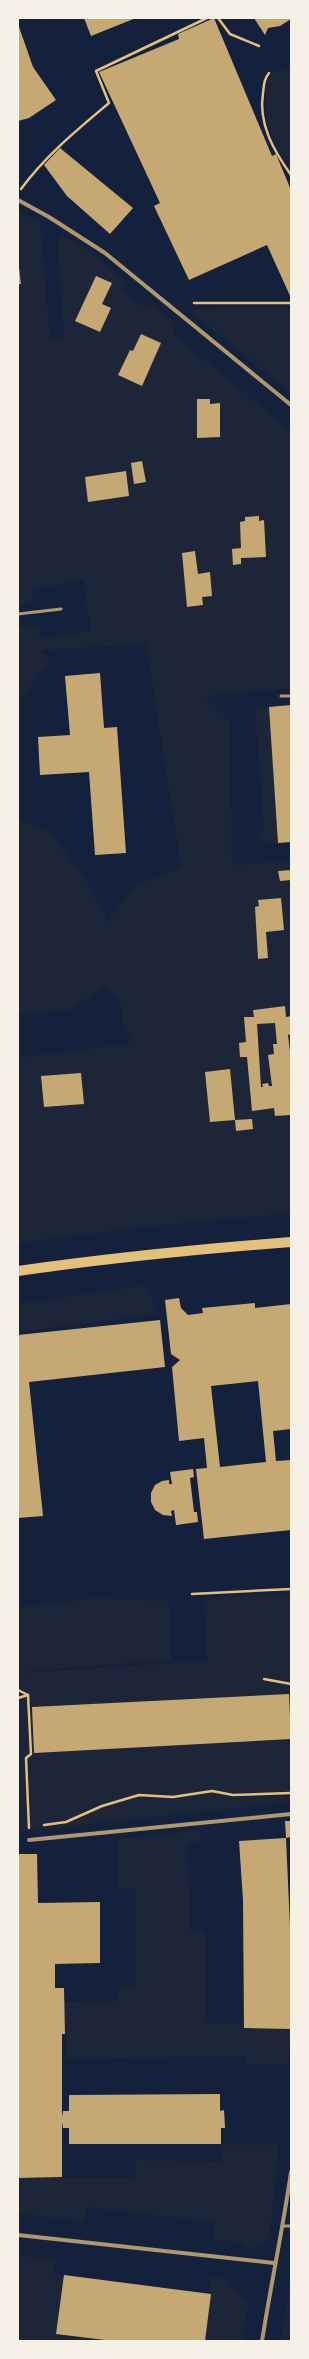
<svg xmlns="http://www.w3.org/2000/svg" width="309" height="2359" viewBox="0 0 309 2359" font-family="'Sofia Sans Condensed',sans-serif">
<rect width="100%" height="100%" fill="#14213d"/>
<g fill="#1d2539">
<path d="M291,68V165C266,141 261,106 269,73Z"/>
<path d="M18,211L40,222L50,339L64,337L57,241L63,235L93,254L125,281L123,291L134,299L133,301L144,306L153,304L173,321V334L291,431V688L204,696L230,721L232,865L291,861V1213L135,1228L18,1243V1058L121,1045L132,1042L122,1022L120,1000L105,986L68,1011L18,1013V820L49,830L87,882L108,922L135,886L181,867L146,644L40,650L50,661L23,697L18,698V627L39,625L40,638L91,631L83,580L32,589L34,603L18,605Z"/>
<path d="M282,307L291,310V393L187,309Z"/>
<path d="M269,707L278,843L268,844L260,841L259,835L264,828L255,708Z"/>
<path d="M147,1285L158,1314L18,1332V1304Z"/>
<path d="M291,1594V1802L18,1832V1673L207,1661L204,1598Z"/>
<path d="M95,1598L169,1601L171,1660L18,1672V1607Z"/>
<path d="M200,1830V1842L187,1843L191,1931H206L205,2023H244V2028L291,2029L288,2065H246V2056L67,2059L64,2002L118,2001L119,1987L135,1988L136,1888L118,1889L117,1839Z"/>
<path d="M221,2144L279,2145L270,2233C265,2244 258,2247 246,2248L239,2242L214,2240V2222L87,2207L85,2222L18,2213V2178H135L136,2160L221,2162Z"/>
<path d="M18,2255L56,2260L54,2275H64L56,2334L113,2341H18Z"/>
<path d="M291,2274V2341H282L281,2340Z"/>
<path d="M211,2277L227,2279L248,2305L242,2341H205Z"/>
</g>
<g fill="#c6a872" fill-rule="evenodd">
<path d="M84,18H136L91,36Z"/>
<path d="M214,18L272,156L276,154L291,190V298L267,245L189,280L154,206L160,203L99,72L179,39L178,34Z"/>
<path d="M254,18H291V19L280,26L268,28L265,35Z"/>
<path d="M18,24L33,67L56,100L29,118L18,121Z"/>
<path d="M60,148L133,208L110,234L67,196L44,165Z"/>
<path d="M18,259L21,284H18Z"/>
<path d="M96,276L112,283L102,304L111,308L100,332L75,321Z"/>
<path d="M141,334L161,343L142,386L118,375L130,350L133,351Z"/>
<path d="M197,399H210V404L220,403V437L197,438Z"/>
<path d="M142,461L146,482L134,484L131,463Z"/>
<path d="M126,471L129,496L88,502L85,477Z"/>
<path d="M259,516V521L264,520L266,557L241,558V564L233,565L232,549L241,548L240,522L245,521V517Z"/>
<path d="M195,551L198,574L210,572L212,596L202,597L203,605L187,607L182,553Z"/>
<path d="M100,673L104,728L117,727L126,853L95,855L89,772L40,775L38,737L70,735L65,676Z"/>
<path d="M291,705V842L278,843L269,707Z"/>
<path d="M291,870V880L280,881L278,871Z"/>
<path d="M281,898L284,930L266,932L268,958L258,959L255,907L259,906L258,900Z"/>
<path d="M285,1006L286,1017L291,1016V1034L288,1035L291,1060V1115L275,1116L274,1108L252,1111L247,1057H240L239,1043L246,1042L244,1017H254L253,1010ZM275,1023L277,1044H273L274,1054L268,1055L272,1086H269L268,1083L262,1084L263,1087H261L257,1024Z"/>
<path d="M230,1069L235,1120L210,1122L205,1072Z"/>
<path d="M81,1073L84,1104L44,1107L41,1076Z"/>
<path d="M252,1119L253,1129L236,1131L235,1120Z"/>
<path d="M179,1298L181,1308L188,1315L203,1313L202,1308L255,1303V1308L291,1304V1429L273,1431L276,1461L291,1460V1530L204,1539L196,1469L207,1468L204,1438L179,1441L172,1367L180,1360L171,1354L165,1300ZM258,1381L266,1462L220,1467L211,1386Z"/>
<path d="M160,1320L165,1367L29,1382L43,1516L18,1518V1335Z"/>
<path d="M193,1469L194,1477L190,1478L194,1512H197L198,1522L176,1525L174,1510L171,1511L172,1516L163,1515L155,1510L151,1502V1493L155,1485L162,1481L169,1480V1484H172L170,1472Z"/>
<path d="M289,1694L291,1739L34,1753L32,1707Z"/>
<path d="M285,1821H291V1837L286,1838L291,1948V2029L244,2028L243,1900L239,1841L286,1838Z"/>
<path d="M18,1854H37L38,1903L100,1902V1963L55,1964V1988H64L65,2034H62V2117L63,2111H69V2095L220,2094V2111L224,2110L225,2128H221V2144H69V2128H63L62,2122V2177L18,2178Z"/>
<path d="M64,2275L211,2294L205,2341H113L56,2334Z"/>
</g>
<g fill="none" stroke-linecap="round" stroke-linejoin="round">
<g stroke="#e5c07b" stroke-width="2.5">
<path d="M218,18L230,34L259,46"/>
<path d="M269,73C264,79 264,85 263,93C258,124 274,151 291,175"/>
<path d="M21,189C46,155 77,130 109,103L96,71L207,18"/>
<path d="M194,303H291"/>
<path d="M192,1594L291,1589"/>
<path d="M264,1679L291,1684"/>
<path d="M18,1690L28,1695"/>
<path d="M18,1698L28,1695L31,1754L26,1758L29,1828"/>
<path d="M44,1825L66,1822L102,1806L139,1795L173,1797L212,1791L233,1795L291,1793"/>
</g>
<g stroke="#b1986c" stroke-width="3">
<path d="M18,614L61,609"/>
<path d="M281,696H291"/>
<path d="M284,2226H291"/>
</g>
<g stroke="#b1986c" stroke-width="4">
<path d="M18,200L49,217L105,253L291,405"/>
<path d="M29,1840L291,1814"/>
<path d="M18,2235L274,2263"/>
<path d="M262,2341C271,2284 283,2228 291,2172"/>
</g>
<path stroke="#e5c07b" stroke-width="10" d="M18,1271C109,1258 200,1249 291,1242"/>
</g>
<rect width="309" height="2359" fill="none" stroke="#f6f1e7" stroke-width="38"/>
</svg>
